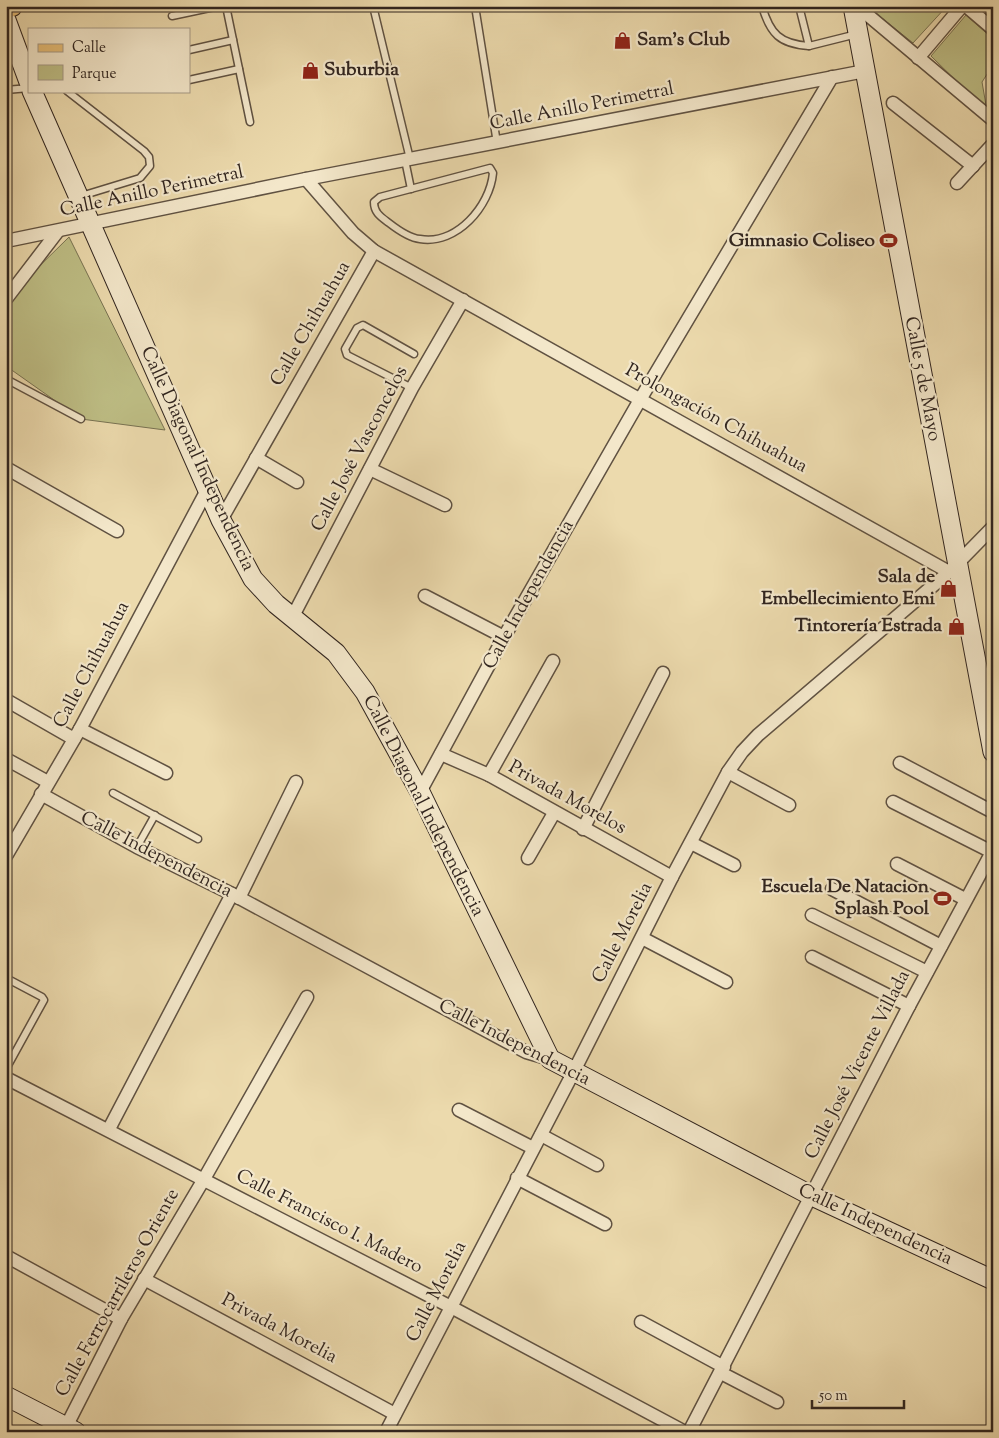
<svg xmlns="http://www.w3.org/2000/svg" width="999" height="1438" viewBox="0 0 999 1438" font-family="'Sorts Mill Goudy',serif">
<rect width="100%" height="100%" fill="#ecdaad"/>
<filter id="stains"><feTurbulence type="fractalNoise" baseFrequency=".004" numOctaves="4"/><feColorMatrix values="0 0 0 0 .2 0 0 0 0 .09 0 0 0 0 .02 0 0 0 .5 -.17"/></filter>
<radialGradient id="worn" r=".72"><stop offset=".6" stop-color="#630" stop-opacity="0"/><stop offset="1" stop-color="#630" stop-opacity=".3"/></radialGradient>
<g fill="#bebe85" stroke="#787252">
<path d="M867,6H947L913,43Z"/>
<path d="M966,15L993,39V65L982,82L987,111L931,56Z"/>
<path d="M69,237L165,430L81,419L6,366V299Z"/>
</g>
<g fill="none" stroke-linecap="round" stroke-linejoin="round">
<defs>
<g id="lane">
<path d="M226,6L250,122"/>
<path d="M373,6L410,159"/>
<path d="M475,6L497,143"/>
<path d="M762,6C770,34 780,44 809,46"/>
<path d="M799,6L809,46L857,34"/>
<path d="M172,16L219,6"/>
<path d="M189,50L233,40"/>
<path d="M189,80L239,69"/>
<path d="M6,90L29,88"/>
<path d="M67,91L144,151L149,157L150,166L140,178L81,196"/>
<path d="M405,160L411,189"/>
<path d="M490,168L493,173C490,206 457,245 420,239C409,238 398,230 389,223C381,217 374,213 374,202L380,197Z"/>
<path d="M6,379L81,419"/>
<path d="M412,388L347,355L345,349L357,328L363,325L414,354"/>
<path d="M113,793L198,839"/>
<path d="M137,847L155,815"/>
<path d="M6,978L42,997L44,1000L6,1069"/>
</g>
<g id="street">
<path d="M857,6L993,120"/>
<path d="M966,6L993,29"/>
<path d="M918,58L962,6"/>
<path d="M893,103L973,166"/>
<path d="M306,179L353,233L374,251L949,572"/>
<path d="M957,183L993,144"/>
<path d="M6,241L306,179L865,71"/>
<path d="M6,299L58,231"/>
<path d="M256,458L297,482"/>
<path d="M6,468L117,531"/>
<path d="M370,469L445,505"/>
<path d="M221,520L374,251"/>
<path d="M425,596L504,637"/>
<path d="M293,616L412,388L463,300"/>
<path d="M6,700L74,739"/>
<path d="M80,729L166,773"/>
<path d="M441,754L489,775L672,877"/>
<path d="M6,759L48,782"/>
<path d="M900,763L993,812"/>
<path d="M728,772L789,805"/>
<path d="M489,775L553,661"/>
<path d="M420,792L504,637L641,398L832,77"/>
<path d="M41,794L137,847L232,894L526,1052L550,1059"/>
<path d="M893,802L992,852"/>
<path d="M583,829L663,673"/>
<path d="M691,843L734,865"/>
<path d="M6,856L80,729L207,490"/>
<path d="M528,858L554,813"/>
<path d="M897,864L965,899"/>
<path d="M832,889L941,946"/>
<path d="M239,898L296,782"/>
<path d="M812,915L927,972"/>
<path d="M642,938L726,982"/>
<path d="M812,957L909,1006"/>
<path d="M6,1078L451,1307L685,1432"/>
<path d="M459,1110L533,1148"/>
<path d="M109,1129L232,894"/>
<path d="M541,1135L597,1165"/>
<path d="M517,1178L605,1224"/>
<path d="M6,1256L121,1319"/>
<path d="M144,1279L395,1414"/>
<path d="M641,1322L724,1367"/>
<path d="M721,1373L777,1402"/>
<path d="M66,1427L121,1319L204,1179L307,997"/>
<path d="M386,1432L573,1073L672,877L728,772L742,752L758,735L949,572L993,527"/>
<path d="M689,1432L909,1006L993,850"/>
</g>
<g id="secondary">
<path d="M853,6L993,752"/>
<path d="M6,20L29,82"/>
<path d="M32,91L221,520L253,579L276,604L336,653L365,692L420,792L550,1059L812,1196L993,1280"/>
<path d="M6,1396L76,1432"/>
</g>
<path id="primary" d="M6,8L12,6"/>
</defs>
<use href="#lane" stroke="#605242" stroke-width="9"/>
<use href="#street" stroke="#605242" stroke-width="15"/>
<use href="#secondary" stroke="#31251f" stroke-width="21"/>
<use href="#primary" stroke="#31251f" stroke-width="22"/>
<use href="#lane" stroke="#f3e7ca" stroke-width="6"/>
<use href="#street" stroke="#f3e7ca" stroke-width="12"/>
<use href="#secondary" stroke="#f3e7ca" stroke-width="19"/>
<use href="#primary" stroke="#e6bd76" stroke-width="20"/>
</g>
<defs>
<symbol id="shop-bare" viewBox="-9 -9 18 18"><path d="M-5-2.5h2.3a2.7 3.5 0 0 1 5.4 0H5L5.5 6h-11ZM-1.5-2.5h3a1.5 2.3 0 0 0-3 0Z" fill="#8f2418" stroke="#f3e7ca" stroke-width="2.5" paint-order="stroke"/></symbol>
<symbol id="stadium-bare" viewBox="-9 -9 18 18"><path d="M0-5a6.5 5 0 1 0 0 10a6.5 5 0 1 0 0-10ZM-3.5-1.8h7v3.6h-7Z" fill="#8f2418" stroke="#f3e7ca" stroke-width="2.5" paint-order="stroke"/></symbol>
</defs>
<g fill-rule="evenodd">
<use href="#shop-bare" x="610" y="28" width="25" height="25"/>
<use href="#shop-bare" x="298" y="58" width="25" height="25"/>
<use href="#stadium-bare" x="876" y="228" width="25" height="25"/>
<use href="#shop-bare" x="936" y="576" width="25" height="25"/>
<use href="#shop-bare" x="944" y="614" width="25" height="25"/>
<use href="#stadium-bare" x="930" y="886" width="25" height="25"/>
</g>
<g text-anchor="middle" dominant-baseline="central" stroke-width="4.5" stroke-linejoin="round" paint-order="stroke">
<g font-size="19" font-weight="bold" fill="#31251f" stroke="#f3e7ca" text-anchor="end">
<text x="637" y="40" text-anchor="start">Sam's Club</text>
<text x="324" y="70" text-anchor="start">Suburbia</text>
<text x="875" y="241">Gimnasio Coliseo</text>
<text x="935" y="577">Sala de<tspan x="935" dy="22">Embellecimiento Emi</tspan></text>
<text x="942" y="626">Tintorería Estrada</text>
<text x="929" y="887">Escuela De Natacion<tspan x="929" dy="22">Splash Pool</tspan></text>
</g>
<g font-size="19" fill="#31251f" stroke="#f3e7ca">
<text transform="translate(582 107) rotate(-11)">Calle Anillo Perimetral</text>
<text transform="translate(152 192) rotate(-12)">Calle Anillo Perimetral</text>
<text transform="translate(311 324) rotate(-60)">Calle Chihuahua</text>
<text transform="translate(922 379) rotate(79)">Calle 5 de Mayo</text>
<text transform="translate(716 419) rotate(29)">Prolongación Chihuahua</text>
<text transform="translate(360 449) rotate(-62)">Calle José Vasconcelos</text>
<text transform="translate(197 459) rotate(65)">Calle Diagonal Independencia</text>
<text transform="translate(529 595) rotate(-61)">Calle Independencia</text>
<text transform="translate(92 665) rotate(-62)">Calle Chihuahua</text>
<text transform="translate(567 798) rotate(29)">Privada Morelos</text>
<text transform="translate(423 806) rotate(63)">Calle Diagonal Independencia</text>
<text transform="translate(156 855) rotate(27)">Calle Independencia</text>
<text transform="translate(623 933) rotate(-63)">Calle Morelia</text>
<text transform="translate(514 1043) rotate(27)">Calle Independencia</text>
<text transform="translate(858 1065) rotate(-63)">Calle José Vicente Villada</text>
<text transform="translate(329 1222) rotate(27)">Calle Francisco I. Madero</text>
<text transform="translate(875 1225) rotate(25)">Calle Independencia</text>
<text transform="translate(437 1292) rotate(-63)">Calle Morelia</text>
<text transform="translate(118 1293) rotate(-61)">Calle Ferrocarrileros Oriente</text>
<text transform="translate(279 1329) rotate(28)">Privada Morelia</text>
</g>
</g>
<rect width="999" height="1438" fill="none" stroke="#ecdaad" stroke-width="25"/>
<rect x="8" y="8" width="984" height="1423" fill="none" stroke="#31251f" stroke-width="2.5"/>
<rect x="12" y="12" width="974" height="1413" fill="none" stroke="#31251f"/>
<rect x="28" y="28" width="162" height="65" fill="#f3e7ca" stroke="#a59986"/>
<rect x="38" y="44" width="25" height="8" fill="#e6bd76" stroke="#a59986"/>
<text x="72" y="52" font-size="15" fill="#31251f">Calle</text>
<rect x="38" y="65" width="25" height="15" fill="#bebe85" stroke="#a59986"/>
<text x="72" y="78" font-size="15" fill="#31251f">Parque</text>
<path d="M812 1400v8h92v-8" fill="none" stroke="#31251f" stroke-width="2.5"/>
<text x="819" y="1400" font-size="15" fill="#31251f" stroke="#f3e7ca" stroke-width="4" paint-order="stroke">50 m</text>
<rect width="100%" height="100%" filter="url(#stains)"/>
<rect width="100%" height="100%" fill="url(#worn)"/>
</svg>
